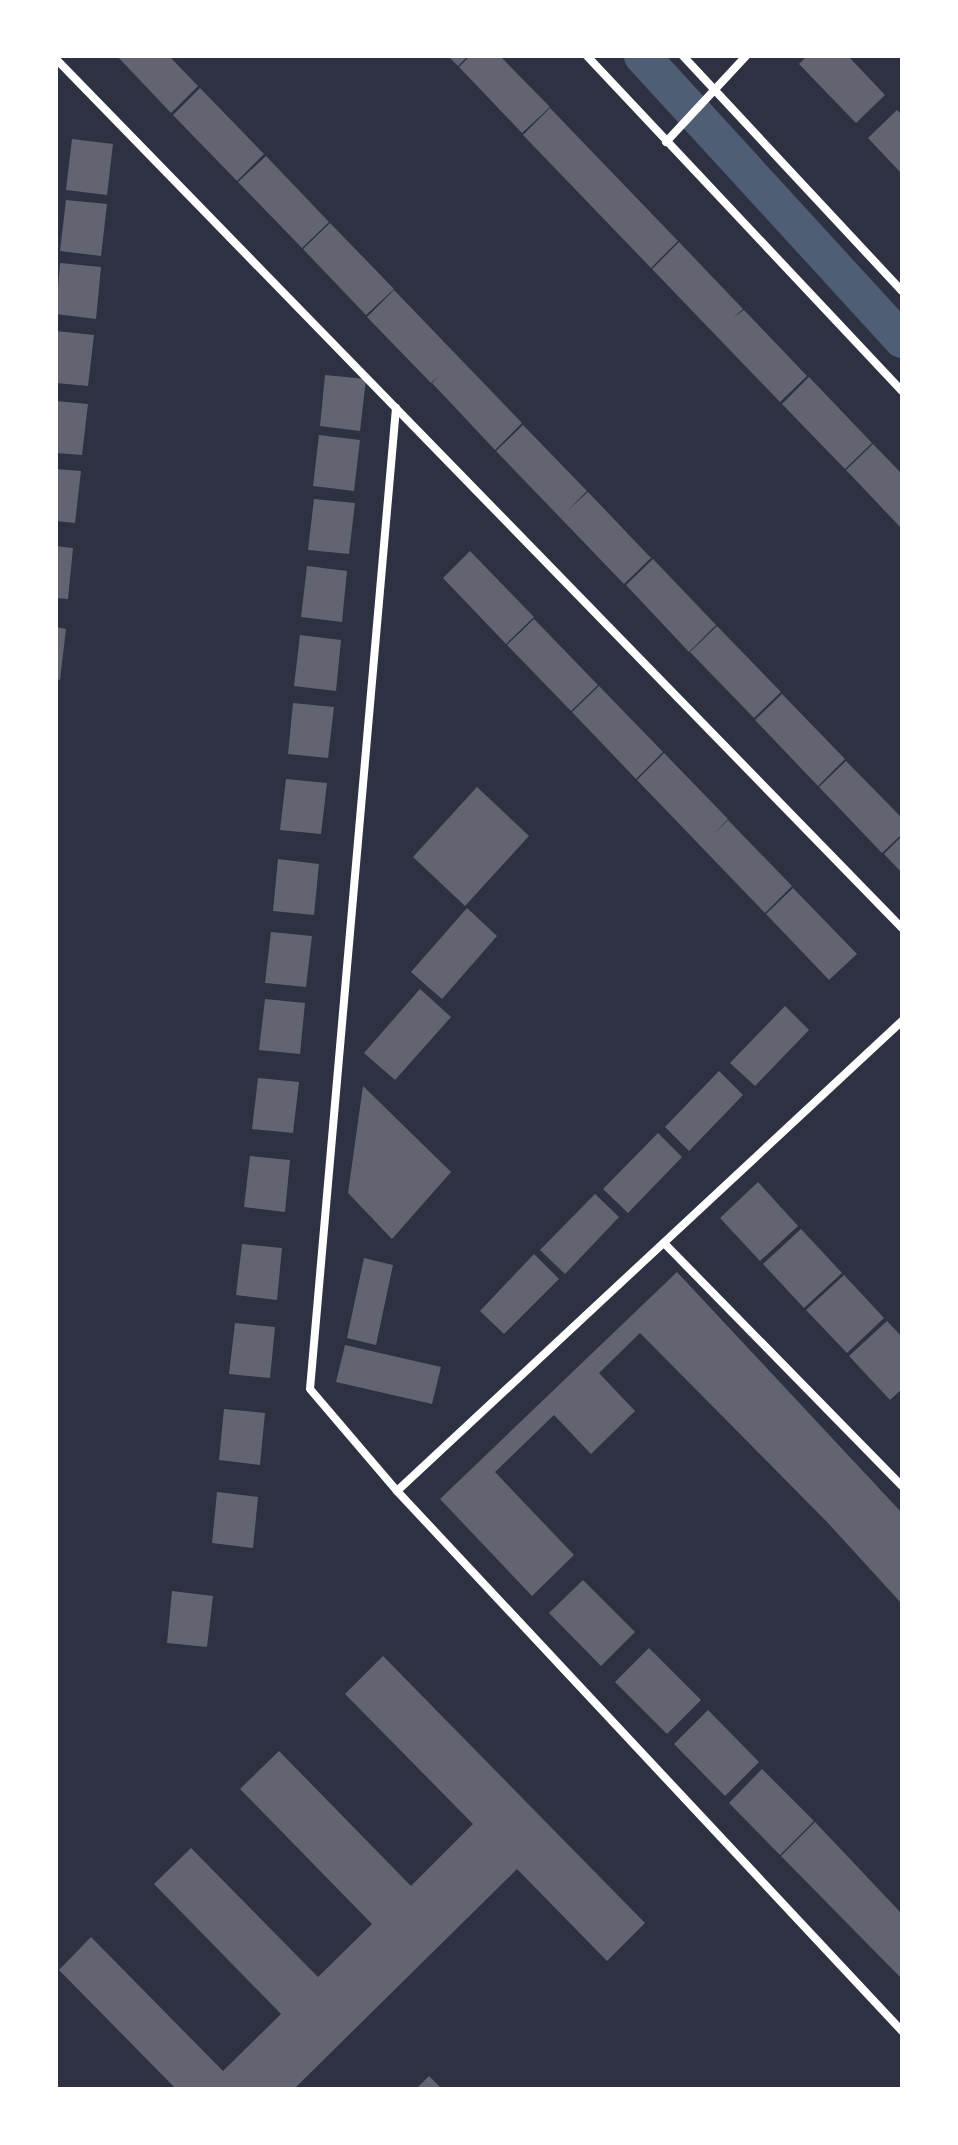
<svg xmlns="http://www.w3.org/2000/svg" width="958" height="2145" viewBox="0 0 958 2145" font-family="Roboto,sans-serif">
<rect width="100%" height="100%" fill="#2d3142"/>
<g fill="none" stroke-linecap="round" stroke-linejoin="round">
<path stroke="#4f5d75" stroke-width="36" d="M642,56L902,340"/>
</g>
<g fill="#626471">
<path d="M117,56H169L198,86L171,113Z"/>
<path d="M448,56H468L458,66Z"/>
<path d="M470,56H500L550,107L522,133L459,67Z"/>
<path d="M807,56H848L885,95L856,123L799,64Z"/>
<path d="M200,88L264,154L237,181L173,115Z"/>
<path d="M550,108L678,241L651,268L523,135Z"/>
<path d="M897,110L902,115V174L868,138Z"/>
<path d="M72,139L113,144L107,195L66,190Z"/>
<path d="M266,156L329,222L302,248L238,182Z"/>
<path d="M66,200L107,204L101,256L60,251Z"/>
<path d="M330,223L394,289L366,315L303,249Z"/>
<path d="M679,242L743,309L734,317L744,310L807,376L780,402L652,269Z"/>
<path d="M60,263L101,267L96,319L56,314Z"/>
<path d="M394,290L522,423L495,450L432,383L440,375L431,383L367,317Z"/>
<path d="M56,331L94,335L88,386L56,383Z"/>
<path d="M325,375L366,379L360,431L320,426Z"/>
<path d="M809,377L872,443L845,469L782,404Z"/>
<path d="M56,401L88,404L82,455L56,453Z"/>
<path d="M523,425L587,491L568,510L588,492L651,558L624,584L496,451Z"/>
<path d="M319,435L360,440L354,491L313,486Z"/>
<path d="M873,444L902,474V529L846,470Z"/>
<path d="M56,469L81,471L75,523L56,521Z"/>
<path d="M314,499L355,503L349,554L308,550Z"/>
<path d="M56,546L73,548L68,599L56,598Z"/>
<path d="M470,551L534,617L506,644L443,578Z"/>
<path d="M653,559L716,625L689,652L626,585Z"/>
<path d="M307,566L347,571L342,622L301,617Z"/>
<path d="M534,619L598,685L571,711L507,645Z"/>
<path d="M717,626L781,692L754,718L690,652Z"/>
<path d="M56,627L66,629L60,680L56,679Z"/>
<path d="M300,635L341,640L336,691L294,686Z"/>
<path d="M599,686L663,752L636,779L572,712Z"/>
<path d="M782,694L845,759L818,786L755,720Z"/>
<path d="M293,703L334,707L328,758L288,754Z"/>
<path d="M664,753L728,819L713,835L728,820L792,886L765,913L637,780Z"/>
<path d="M846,761L902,818V834L882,853L819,787Z"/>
<path d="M286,779L327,783L321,834L280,830Z"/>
<path d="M477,787L529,836L465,906L413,857Z"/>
<path d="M902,836V873L884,854Z"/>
<path d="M278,859L319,864L314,915L273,911Z"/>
<path d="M793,888L857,954L829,980L766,914Z"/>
<path d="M467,908L497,936L442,999L411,972Z"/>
<path d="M271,932L312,936L306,987L265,983Z"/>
<path d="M420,989L451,1017L395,1080L364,1053Z"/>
<path d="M265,999L305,1003L300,1054L259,1050Z"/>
<path d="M785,1006L809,1030L755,1086L730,1063Z"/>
<path d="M719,1071L743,1095L689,1151L665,1127Z"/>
<path d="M258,1078L299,1082L293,1133L252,1129Z"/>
<path d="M363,1086L451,1172L392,1239L348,1193Z"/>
<path d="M658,1133L682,1157L628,1213L603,1189Z"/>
<path d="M250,1156L290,1160L285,1212L244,1207Z"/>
<path d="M758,1182L798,1226L760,1261L720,1218Z"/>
<path d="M595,1194L619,1217L565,1274L540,1250Z"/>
<path d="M801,1229L842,1273L804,1308L763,1264Z"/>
<path d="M242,1244L282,1248L277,1300L236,1295Z"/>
<path d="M534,1254L559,1279L504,1334L480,1311Z"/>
<path d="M364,1258L393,1265L376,1345L347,1338Z"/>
<path d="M677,1272L902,1513V1604L827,1522L640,1333L599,1373L635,1411L591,1454L554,1415L495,1472L574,1555L532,1596L440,1499Z"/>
<path d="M844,1275L884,1318L847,1353L806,1310Z"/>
<path d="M887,1321L902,1337V1389L890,1400L849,1356Z"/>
<path d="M235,1323L275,1327L270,1378L229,1374Z"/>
<path d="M345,1345L441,1367L432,1404L336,1382Z"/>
<path d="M224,1409L265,1413L260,1465L219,1460Z"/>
<path d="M217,1492L258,1497L253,1548L212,1543Z"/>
<path d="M583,1580L635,1632L601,1666L549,1613Z"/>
<path d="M172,1591L213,1596L207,1647L167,1643Z"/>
<path d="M649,1648L701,1700L667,1734L615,1682Z"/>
<path d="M383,1656L645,1923L607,1961L517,1869L294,2089H176L59,1970L91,1937L223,2071L281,2014L154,1884L191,1848L318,1977L372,1924L240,1789L279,1751L411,1886L473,1824L345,1694Z"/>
<path d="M708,1710L759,1762L725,1796L674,1744Z"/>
<path d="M762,1769L814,1821L780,1855L729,1803Z"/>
<path d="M815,1822L902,1914V1979L781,1856Z"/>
<path d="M429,2076L442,2089H416Z"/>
</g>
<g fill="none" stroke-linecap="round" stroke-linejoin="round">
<g stroke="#fff" stroke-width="8">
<path d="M587,56L902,391"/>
<path d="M683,56L902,291"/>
<path d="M56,59L902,928"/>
<path d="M666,142L746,56"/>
<path d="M396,408L310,1389L397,1491L902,2031"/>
<path d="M664,1243L902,1486"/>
<path d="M397,1491L902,1021"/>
</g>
</g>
<rect width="958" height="2145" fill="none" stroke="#ffffff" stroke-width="116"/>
</svg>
